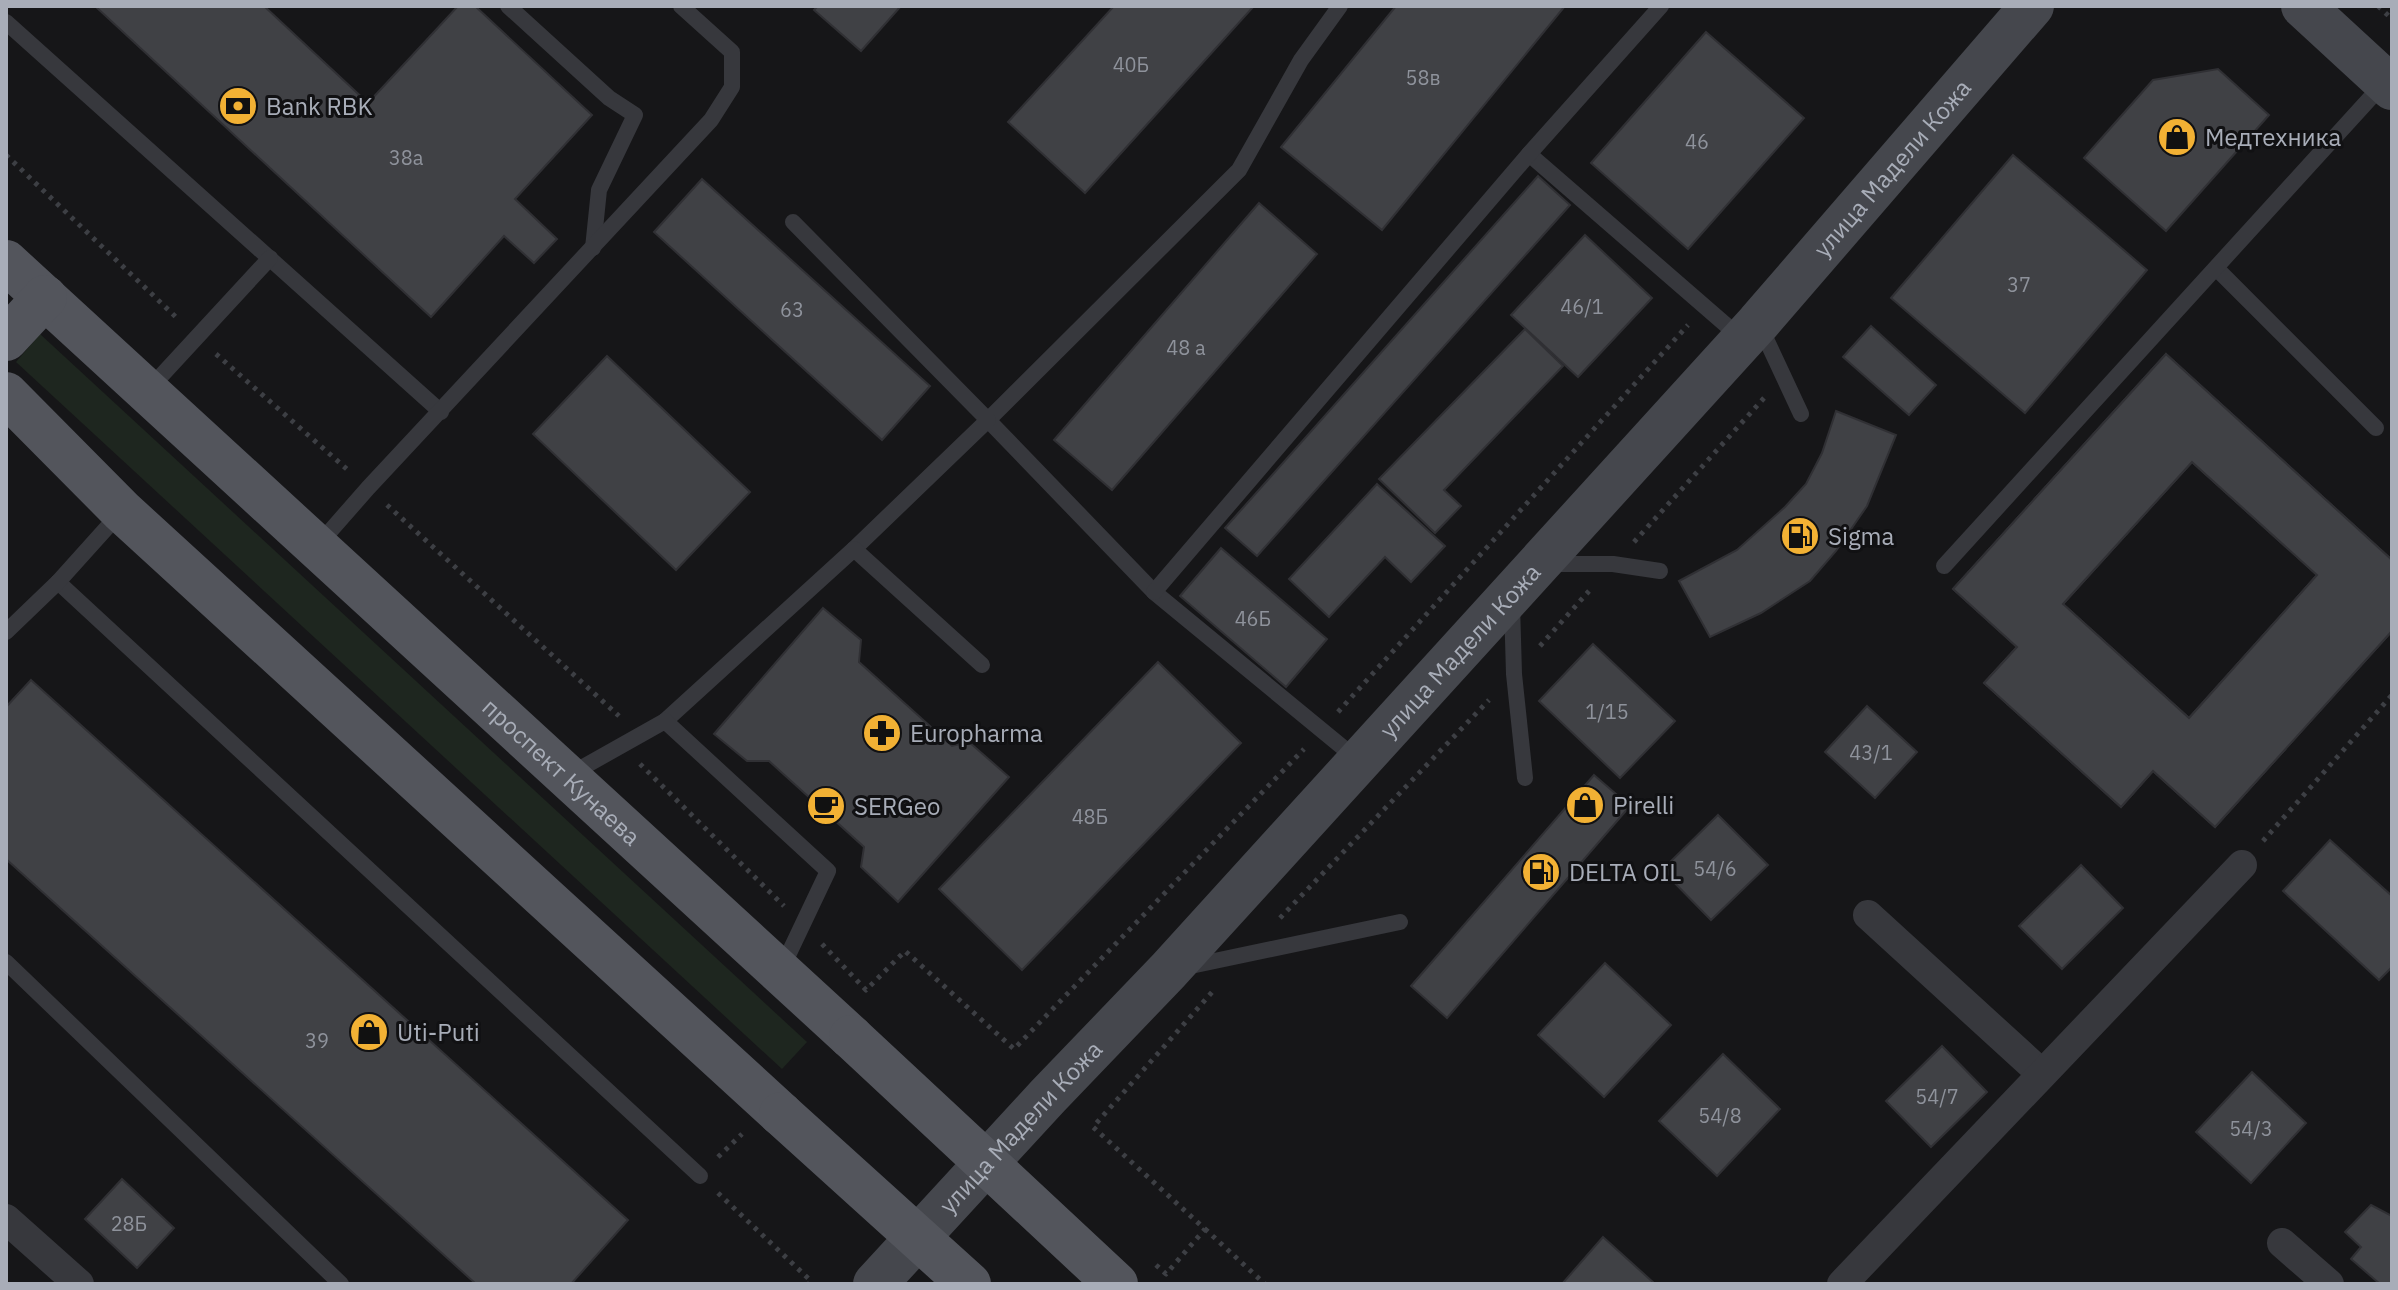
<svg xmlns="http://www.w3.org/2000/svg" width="2398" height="1290" viewBox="0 0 2398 1290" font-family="'IBM Plex Sans',sans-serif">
<rect width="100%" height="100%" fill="#161618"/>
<path fill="#1e261f" d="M40,334L807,1042L782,1069L16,362Z"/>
<g fill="#404145" stroke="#303034" stroke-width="2" fill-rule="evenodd">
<path d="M95,6H264L368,103L458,6H475L592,115L515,199L557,239L534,263L504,236L431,317Z"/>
<path d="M818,6H901L861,51L814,10Z"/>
<path d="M1114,6H1254L1085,193L1008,122Z"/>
<path d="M1396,6H1565L1382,230L1281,147Z"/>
<path d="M1706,32L1804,118L1688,249L1591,163Z"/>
<path d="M2218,69L2269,115L2166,231L2084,158L2153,80Z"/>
<path d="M2013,155L2147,270L2025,413L1891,298Z"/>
<path d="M1538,176L1570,205L1257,556L1225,528Z"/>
<path d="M702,179L930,386L882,440L654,232Z"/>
<path d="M1259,203L1317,254L1112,490L1054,440Z"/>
<path d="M1585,235L1652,298L1578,377L1511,315Z"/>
<path d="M1871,326L1936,385L1909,415L1843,357Z"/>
<path d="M1525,329L1563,366L1444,490L1461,506L1435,533L1379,479Z"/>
<path d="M2166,354L2392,560V631L2215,827L2153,771L2121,807L1984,683L2017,647L1953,589ZM2192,462L2317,575L2189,718L2063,604Z"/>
<path d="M2166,354L2392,560V631L2215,827L2153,771L2121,807L1984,683L2017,647L1953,589ZM2192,462L2317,575L2189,718L2063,604Z"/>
<path d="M607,356L750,492L676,570L533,434Z"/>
<path d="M1836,411L1896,435L1867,506L1836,551L1810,581L1761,613L1710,637L1679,581L1737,550L1785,507L1806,484L1822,453Z"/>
<path d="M1377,484L1445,546L1411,582L1385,557L1329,617L1289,579Z"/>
<path d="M1221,548L1327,639L1286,687L1180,596Z"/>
<path d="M823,608L861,640L859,662L952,746L969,742L1009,777L898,902L861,867L864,847L769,761H747L714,734Z"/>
<path d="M1593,644L1675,721L1620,778L1539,701Z"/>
<path d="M1158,662L1241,743L1022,970L939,889Z"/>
<path d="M31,680L628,1220L571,1284H476L6,859V707Z"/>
<path d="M1867,706L1917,752L1875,798L1825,752Z"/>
<path d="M1594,775L1630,806L1447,1018L1411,986Z"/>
<path d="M1718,815L1768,865L1711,920L1662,870Z"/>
<path d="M2330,840L2392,896V967L2379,980L2283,891Z"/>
<path d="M2081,865L2123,908L2062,969L2019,926Z"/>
<path d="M1605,963L1671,1025L1604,1097L1538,1035Z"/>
<path d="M1942,1046L1987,1092L1931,1147L1886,1101Z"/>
<path d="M1723,1054L1780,1109L1717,1176L1659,1121Z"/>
<path d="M2252,1072L2306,1123L2251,1183L2196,1132Z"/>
<path d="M122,1179L174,1228L137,1268L85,1219Z"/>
<path d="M2371,1205L2392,1216V1284H2380L2351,1259L2361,1247L2345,1232Z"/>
<path d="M1603,1237L1655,1284H1562Z"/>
</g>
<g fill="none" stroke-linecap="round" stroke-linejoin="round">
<g stroke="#3d3f44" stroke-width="5" stroke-dasharray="4 6" stroke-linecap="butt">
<path d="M2378,6L2392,19"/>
<path d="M6,155L179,320"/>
<path d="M216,354L349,471"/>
<path d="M387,505L619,716"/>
<path d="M1634,542L1764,398"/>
<path d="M1540,646L1589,591"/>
<path d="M1338,712L1688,325"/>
<path d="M640,764L784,906"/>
<path d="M2263,841L2392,695"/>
<path d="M1280,918L1489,700"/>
<path d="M822,944L866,990L905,951L1014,1049L1304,749"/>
<path d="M718,1157L742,1134"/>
<path d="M718,1193L811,1281L809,1284"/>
<path d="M1205,1229L1265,1284"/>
<path d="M1156,1265L1166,1274L1205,1229L1093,1127L1214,990"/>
</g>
<g stroke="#37383d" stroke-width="16">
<path d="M508,6L609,98L635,115L599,190L593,248"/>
<path d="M1340,6L1301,60L1239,170L988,420L1154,592L1358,760"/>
<path d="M6,22L441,412"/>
<path d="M1529,154L1741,338"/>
<path d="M793,222L988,420L854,549"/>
<path d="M2216,268L2376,428"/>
<path d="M1759,324L1801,414"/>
<path d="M149,389L270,258"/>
<path d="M318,545L368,488L711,120L732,87V52L681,6"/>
<path d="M1546,564H1613L1660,571"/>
<path d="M1944,566L2384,83"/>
<path d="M58,582L700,1176"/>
<path d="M1154,592L1529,154L1661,6"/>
<path d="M1512,604L1514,674L1525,778"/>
<path d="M6,632L58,582L121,512"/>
<path d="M665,721L854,549L982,665"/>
<path d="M569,775L665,721L828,871L781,970"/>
<path d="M6,962L341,1284"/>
<path d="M1186,967L1400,922"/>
</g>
<g stroke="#37383d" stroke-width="30">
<path d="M1868,915L2042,1074"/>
<path d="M6,1219L79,1284"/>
<path d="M2282,1243L2329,1284"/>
<path d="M1842,1284L2242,865"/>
</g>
<g stroke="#45474d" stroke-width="44">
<path d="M2303,6L2392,88"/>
<path id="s1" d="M875,1284L1048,1096L1168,971L1758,323L2032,6"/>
</g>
<g stroke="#53555c" stroke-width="44">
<path id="s2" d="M6,262L851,1037"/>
<path d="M6,339L45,297"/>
<path d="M6,394L122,511L781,1114"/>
</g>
<g stroke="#53555c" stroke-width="44">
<path d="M851,1037L1116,1284"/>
<path d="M781,1114L969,1284"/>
</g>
</g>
<defs>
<symbol id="bank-disc" viewBox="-11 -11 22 22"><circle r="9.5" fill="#f2b134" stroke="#111113"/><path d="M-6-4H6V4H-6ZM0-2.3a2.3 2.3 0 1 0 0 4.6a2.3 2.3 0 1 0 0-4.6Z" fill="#111"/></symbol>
<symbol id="shop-disc" viewBox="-11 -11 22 22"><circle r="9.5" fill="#f2b134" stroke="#111113"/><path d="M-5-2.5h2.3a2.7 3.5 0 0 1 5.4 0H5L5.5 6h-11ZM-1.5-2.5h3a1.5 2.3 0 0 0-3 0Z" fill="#111"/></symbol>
<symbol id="fuel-disc" viewBox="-11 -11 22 22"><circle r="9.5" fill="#f2b134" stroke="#111113"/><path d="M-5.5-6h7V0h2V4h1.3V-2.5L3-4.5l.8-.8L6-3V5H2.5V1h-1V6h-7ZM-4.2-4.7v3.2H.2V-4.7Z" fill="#111"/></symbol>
<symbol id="pharmacy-disc" viewBox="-11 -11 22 22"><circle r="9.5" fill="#f2b134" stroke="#111113"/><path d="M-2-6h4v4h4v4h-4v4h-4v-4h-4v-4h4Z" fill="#111"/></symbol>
<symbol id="cafe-disc" viewBox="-11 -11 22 22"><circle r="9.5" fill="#f2b134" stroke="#111113"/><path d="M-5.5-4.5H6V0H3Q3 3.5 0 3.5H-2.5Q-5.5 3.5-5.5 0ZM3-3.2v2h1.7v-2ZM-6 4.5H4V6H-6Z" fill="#111"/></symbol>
</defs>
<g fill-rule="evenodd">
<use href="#bank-disc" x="216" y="84" width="44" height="44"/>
<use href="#shop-disc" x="2155" y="115" width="44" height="44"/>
<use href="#fuel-disc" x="1778" y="514" width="44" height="44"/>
<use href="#pharmacy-disc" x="860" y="711" width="44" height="44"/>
<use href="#shop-disc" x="1563" y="783" width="44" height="44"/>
<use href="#cafe-disc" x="804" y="784" width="44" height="44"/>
<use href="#fuel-disc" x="1519" y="850" width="44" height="44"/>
<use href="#shop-disc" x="347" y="1010" width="44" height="44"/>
</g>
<g text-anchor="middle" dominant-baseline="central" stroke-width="6" stroke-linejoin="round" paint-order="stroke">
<g font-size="20" fill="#8e929b">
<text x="1131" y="64">40Б</text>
<text x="1423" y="77">58в</text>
<text x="1697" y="141">46</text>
<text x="406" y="157">38а</text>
<text x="2019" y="284">37</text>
<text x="1582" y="306">46/1</text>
<text x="792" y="309">63</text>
<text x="1186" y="347">48 а</text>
<text x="1253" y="618">46Б</text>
<text x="1607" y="711">1/15</text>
<text x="1871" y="752">43/1</text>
<text x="1090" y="816">48Б</text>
<text x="1715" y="868">54/6</text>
<text x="317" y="1040">39</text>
<text x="1937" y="1096">54/7</text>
<text x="1720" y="1115">54/8</text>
<text x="2251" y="1128">54/3</text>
<text x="129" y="1223">28Б</text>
</g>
<g font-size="24" fill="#a8adb8" stroke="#111113" text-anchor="start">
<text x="266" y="106">Bank RBK</text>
<text x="2205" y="137">Медтехника</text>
<text x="1828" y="536">Sigma</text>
<text x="910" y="733">Europharma</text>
<text x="1613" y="805">Pirelli</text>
<text x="854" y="806">SERGeo</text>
<text x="1569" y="872">DELTA OIL</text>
<text x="397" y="1032">Uti-Puti</text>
</g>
<g font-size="24" fill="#a8adb8" stroke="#111113">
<text stroke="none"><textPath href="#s1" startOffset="1510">улица Мадели Кожа</textPath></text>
<text stroke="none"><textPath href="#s1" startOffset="862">улица Мадели Кожа</textPath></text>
<text stroke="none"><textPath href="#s2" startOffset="754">проспект Кунаева</textPath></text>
<text stroke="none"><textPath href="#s1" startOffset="214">улица Мадели Кожа</textPath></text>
</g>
</g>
<rect width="2398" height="1290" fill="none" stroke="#a8adb8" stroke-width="16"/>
</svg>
